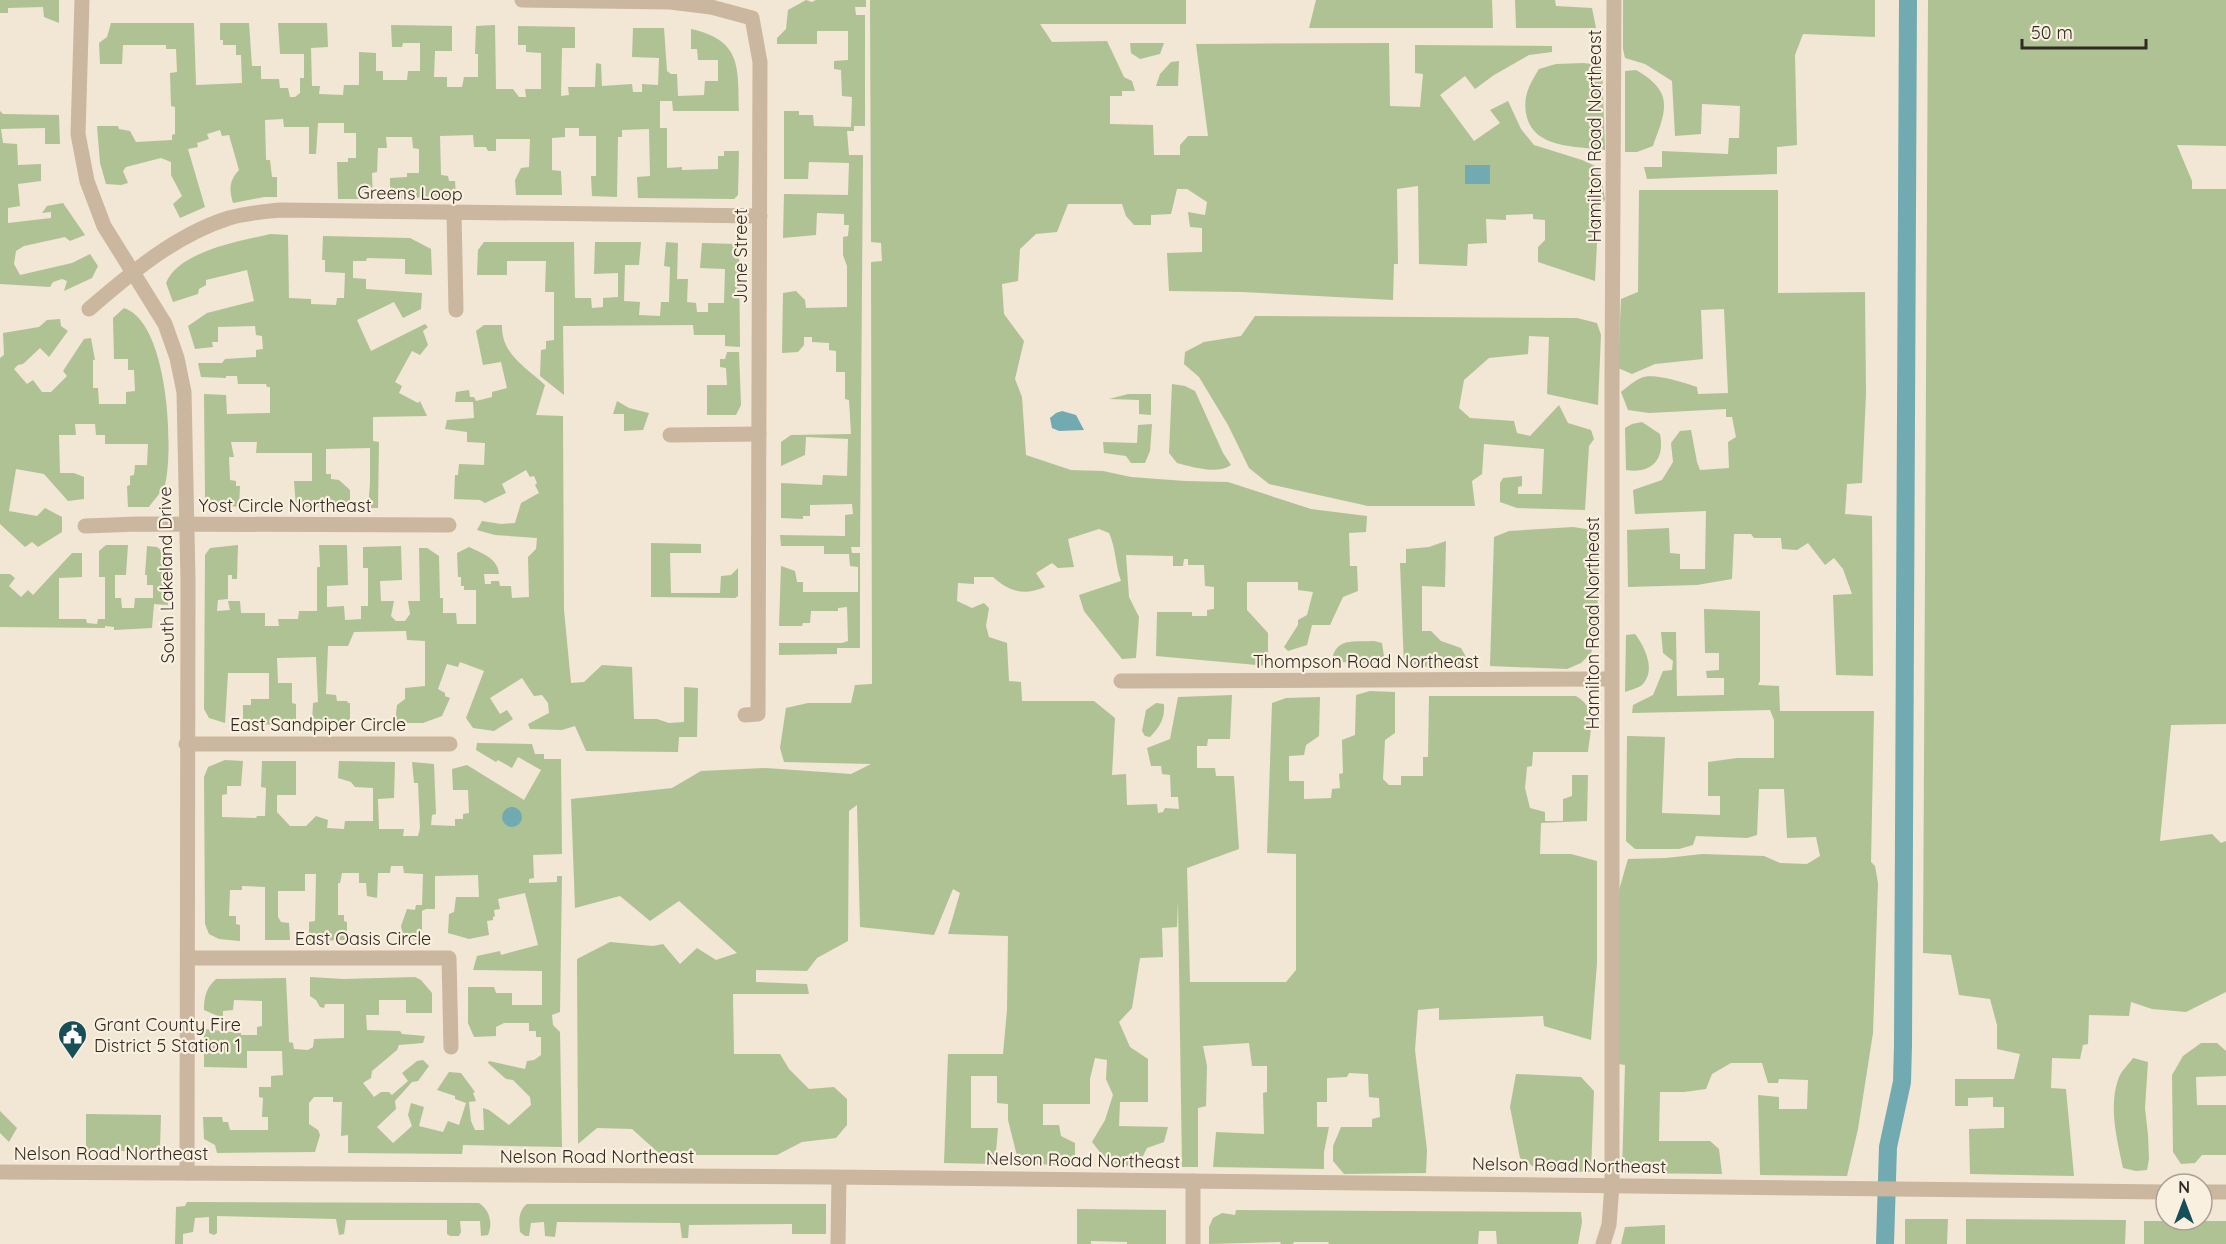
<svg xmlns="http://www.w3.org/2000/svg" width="2226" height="1244" viewBox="0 0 2226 1244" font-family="Quicksand,sans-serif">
<rect width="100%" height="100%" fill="#f2e6d4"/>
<g fill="#afc293">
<path d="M0,0H59V23L44,17L43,7L8,8V13H0Z"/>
<path d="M806,0L812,2L816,0H866V7H855L856,15H865V126H854V131H847L849,155H863L860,547H851L852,553H860V648H837V654L779,655V643H842L848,641L847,607L838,608V611H811L810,623H803L802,626H779L781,566L795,571L797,582H803V592H858V567L850,566L849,554H824V546H781L780,535L845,536V515L853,514L852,504L810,505V516H803V519L781,518V483L822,485L823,475L847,476L848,439L806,437L805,455L781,466V442L791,435L851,434L849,400L845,399V372H836V351L829,350V343L812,342V337H804V345L798,352L782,353L783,293L796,291L805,300L806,308L847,307V266L843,255V237L848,236L849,225H844V214L817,213L816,235L783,238L784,194L848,195L849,163L809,162L808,179H784V111H799V115H813L814,126L851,127L852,97L842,96L841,70L834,69V61L848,60V31H817V44H777V38L786,29L788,10Z"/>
<path d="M870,0H1186V24H1040L1052,42L1107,41L1124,77L1132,81L1135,91H1122V96H1110V124L1153,125L1154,155H1180V145L1188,136H1208L1196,44L1389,43L1390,106L1420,107L1423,74L1415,73V45L1552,46V52L1529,55L1494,75L1475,89L1465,76L1440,95L1474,141L1500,123L1490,110L1508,101L1521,129L1534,145L1582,160L1600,168L1605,200L1599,206L1595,281L1538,262V247L1545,240V220L1533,219V214L1506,215V220L1486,219L1487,243L1468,244L1467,266L1419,264L1418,186L1397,189L1398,264H1394L1393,300L1242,292L1169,291L1167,253L1202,252V228L1190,227L1188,212L1205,215L1207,202L1187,189H1177L1171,214L1151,215V225H1134L1126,216L1122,204H1068L1057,232L1036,234L1020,249L1018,281L1002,284L1004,314L1024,341L1015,379L1022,397L1026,455L1071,470L1103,471L1131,477L1185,481L1228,482L1311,509L1367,516L1366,532L1349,533L1350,566H1357L1358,591L1343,597L1330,625H1312L1307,645L1288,651L1284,647L1298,625V620L1307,615L1313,592L1298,590V582H1247V610L1268,633V666L1156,656L1157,612H1192V616H1207V610L1214,609V587L1205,586L1204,565H1188V559H1184L1183,566H1173V556L1126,555L1129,597L1139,617L1136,658L1122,659L1084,611L1079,595L1121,581C1115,564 1116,548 1109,533L1099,529L1068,539L1074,567L1058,568L1052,563L1036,573L1045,587C1024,596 1010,592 993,577H974V584L958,583L957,601L972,608L984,603L989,608L986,626L989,637L1007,643L1009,681L1021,682L1022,701H1094L1115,718L1112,775L1126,774L1127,805L1157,804L1158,813L1163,812L1165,808L1179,809L1178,797H1171L1170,775L1162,774L1161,766H1151L1147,748L1170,739L1178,697L1232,695L1230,739H1208L1207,746H1197V768H1215L1216,776H1234L1239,849L1187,868L1190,982H1286L1296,970V854L1267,853L1272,703L1286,698L1320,697L1319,736L1306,745L1304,755L1289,756V781H1304V799L1331,798L1332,789L1340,788L1339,774L1343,773L1342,740L1355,735L1356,695L1370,691L1395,692V733L1385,740L1383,779L1389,785H1401V776H1423V757H1428L1429,696H1576C1599,710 1590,729 1588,752H1533L1532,766L1527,767L1525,788L1530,808L1545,812V821H1563V799L1572,796V775H1588L1587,821L1541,823L1540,854H1571L1597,861V963L1591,1040L1544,1026L1543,1016L1439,1020V1008L1418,1010L1415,1050L1427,1150L1426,1173L1344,1174L1333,1161V1146L1341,1127H1372V1119L1380,1117L1379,1098L1369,1097L1368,1074L1349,1073L1347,1077L1327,1078V1102H1317V1127H1329L1324,1152V1169L1213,1167L1216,1132L1264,1134L1263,1093L1267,1092V1066H1252L1249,1043L1203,1046L1207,1066L1206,1106L1198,1108V1167H1182L1178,901L1177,927L1162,928L1163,957L1140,958L1132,1008L1119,1022L1130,1047L1148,1059V1102H1120L1119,1126L1168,1127L1164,1142L1147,1148L1138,1166L1110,1165L1092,1142L1105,1120L1113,1095L1106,1079L1107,1060L1095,1058L1090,1079V1104H1043V1125H1059L1061,1136L1075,1143V1165L1019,1164L1008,1120V1104L997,1103V1076H971V1128H998L995,1164L944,1163L948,1054H1003L1007,1010L1008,936L948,934L960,893L953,889L934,935L860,927L857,805L849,811L848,941L817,958L807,971L756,970V982L807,984L809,994H733L734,1054H780L789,1069L809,1089L834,1087L847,1099V1125L836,1138L802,1142L777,1155H661L632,1129L597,1128L578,1144L577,959L610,942L653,946L663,944L680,964L697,948L716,960L737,953L679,901L650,921L620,896L575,908L571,799L672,788L701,771L766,768L851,774L871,764L784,762L780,748L786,708L808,703H851L855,685L872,684L871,262L882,261L881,243L871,242Z"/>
<path d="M1316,0H1492L1493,28H1309Z"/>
<path d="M1515,0H1555L1556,6L1592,8L1596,28H1516Z"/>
<path d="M1623,0H1875V37L1803,34L1795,55L1797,145L1777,147V174L1647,179L1644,167H1662V151L1728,154L1729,138H1739L1740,106L1702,104L1701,134L1675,136L1672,81L1645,64L1625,58L1623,49Z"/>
<path d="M1928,0H2226V146L2177,145L2192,181V189H2226V724L2171,725L2160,841L2212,834L2221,843L2226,841V992L2186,1012L2152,1009L2131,1002L2129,1016L2089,1015L2088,1044L2083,1045L2080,1059L2052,1058L2051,1088L2066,1089L2074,1176L1970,1174L1969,1129L2004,1128V1107H1993V1097L1968,1098V1106H1955V1079H2014L2020,1054L1997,1049V1025L1990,999L1959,995L1951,955L1923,953Z"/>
<path d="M111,23H194L196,85L242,83L241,55H236V45H223V40H220V23H249L252,66H261V79H279L280,88H288L290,97H295L300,93V78H304V54H280L278,23H327L328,47L311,48L312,86H320L319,94L343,95L344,85H359V52L376,53V71H383V80H407L408,71H420V43H403L402,47H392L391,25L452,26V51H435L434,77H447V87H462L464,77H478V54H475L476,26L495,25L496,89H513L519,97H526L525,89H541V53L526,52V45H518V26L575,27V48H562L561,96L569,95L568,87H595L596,63L601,64L602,86L632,84L633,92H642V84L658,85L659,58L632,57L633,28H664L667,71L671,74H677L678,96L704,95L705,81H718V60H698L697,49H691V29C742,40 738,68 739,111H673L672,101H660V128H667V168L682,167V170L718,169V156H724V151H739L738,195L734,199L638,198L637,177L650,176L649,129L622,130V137H618L617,197L592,196L591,176H596V136H579V128H565V137L552,138V170L561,171L562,195H516L515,180L521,168L529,167L530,139H496V151H488L486,147H474L473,135L440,136L441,175L448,176L449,181H455L456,196L390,199V178L407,177V173H419V149L413,148L412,137H386L387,148H378L377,172L372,173L373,199H338L337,162H348V158H356V133H344V123H318L316,154H309V127H284L283,119L265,120L266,160H270L272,177H277V197H264L233,203C229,189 229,181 239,170L229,135L222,136L220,130L207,134L209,139L197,143L198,147L188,149L205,207L180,218L173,204L182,196L171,175V162L161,158L126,167L123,171L128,183L121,185L106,184L100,163L97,126H118L119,129L130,131L136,142L172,140V135L175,134V107L171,106L170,73L177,72L176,49H166V45H123L122,64H100L99,43L107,37Z"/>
<path d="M1130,43H1164L1160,54L1140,59L1131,53Z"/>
<path d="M1179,61L1178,86H1156L1160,74L1171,62Z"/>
<path d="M1583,63L1602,65L1605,150C1576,146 1532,149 1526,113C1523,95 1530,84 1539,69L1556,64Z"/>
<path d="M1636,70C1674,92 1667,109 1653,146L1637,152H1625V71Z"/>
<path d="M0,111L3,114L59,115L60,144H45V128L1,129L3,143L17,144L18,165L41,164V181L18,184L20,206L8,208V223L51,218V212L42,213L47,206L63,203L85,235L70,241L65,237L24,246L16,251L14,264L20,275L72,263L90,254L98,266L92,278L64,291L67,281L62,279L53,282L50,287L0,284Z"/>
<path d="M1639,190H1778V293L1865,292L1866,394L1862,483L1847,484L1845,514L1872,516L1873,676L1836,675L1833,595L1852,594L1843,569L1834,558L1825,565L1808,543L1797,550L1782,549L1781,538H1754L1751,534H1734L1732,579L1697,585L1628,587L1627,530L1669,528L1670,553L1680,554V569H1705L1706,511L1635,514L1633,490L1662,480L1673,462L1671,443L1680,431L1691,430L1697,462L1700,470L1729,468L1728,442L1736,437L1732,417H1726V409L1649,413L1628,410L1621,392C1627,387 1634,381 1641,378C1652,372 1685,383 1697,387L1698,394L1728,393L1724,309L1701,310L1703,359L1655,364L1632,374L1618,368L1621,299L1638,292Z"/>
<path d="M271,234L288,235L289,298L311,299V304L336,305L337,298H344L345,273L325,272V260H322L323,236L410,238L431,249L432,275L405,274V259L367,258L366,261H353V278L366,279V289L422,293L421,309L403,318L394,302L357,320L371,351L425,324L428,327L423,331L428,345L420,355L412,351L395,382L402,386L399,393L418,403L420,401L427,416L373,417V441L379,442L378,508H368L370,483V448L326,449V474H331V479L339,480L350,490V507H296L294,481H312V453H256L257,442H231L234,457H229L230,480L236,481V486H240L239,507L211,504L205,497L204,394L226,395L227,414L270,413V387H267L266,384H238L237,376H226V378L201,377L198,363H222L225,359L256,357V350L263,349L262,336L256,335L255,326L218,327V342H212L213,347L195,349L188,326L207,313L254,301L247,270L206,280V285L199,289L198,294L173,302L166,283C179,251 240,241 271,234Z"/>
<path d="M484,242H574L575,298H591L592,308L603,307V298L618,297V273L594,274L595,242H641L639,265H625L624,301L640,302L639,315L660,316L661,302H669L670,267L664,266L666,242L678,243L677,279H688L687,302L696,303L697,312H708V303H724L725,269L700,268L702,243L737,244L739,251L740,347L725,346V335H694L693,325L563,326L564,395L540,376L541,350L546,349V341L554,340V292H545L546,261H507V275H477L478,250Z"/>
<path d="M124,308C168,322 174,447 165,485C163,490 153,501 149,507H128L127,486L130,485V476L134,475L135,465H147L148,444H105V435H96L95,424H75L76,435H59L60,473H74L84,477V499L68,501L44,474L16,469L9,511L37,516L45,508L62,517V532L38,547L32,542L25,547L0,524V358L4,355L3,333L39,327L47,320L60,319L61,326L68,331L49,357L40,348L23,364L18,365L14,369L27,384L33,380L42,392H51L67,376L63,371L84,339L91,338L95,360H93V388H98L99,404H126V392L135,391L134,370H128V359H114L113,318Z"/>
<path d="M1255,316L1577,318L1597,323L1601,335L1598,405L1547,394L1549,337L1529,336L1528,354L1489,358L1464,380L1459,408L1470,418L1514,421L1517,433L1530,436L1559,405L1568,423L1591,430L1594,439L1589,446L1585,510L1517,508L1500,502V483L1503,478L1522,476V486L1518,487V494H1542L1544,449L1484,444L1482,474L1472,481L1475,506H1368L1269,484L1249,468L1228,425L1199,377L1184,364L1185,352L1204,342L1241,336Z"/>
<path d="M484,325H502C501,354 526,367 545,385L536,415L563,416L564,610L571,683L584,682L602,665L632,667L634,719H657L669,723L684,722V687L698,688L697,737H679L678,752L586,751L575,726L562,730L530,729L528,724L549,713L548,703L542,695L534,696L522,678L490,698L500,714L507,710L513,719L494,731L473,728L466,718L484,671L460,662L458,667L447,664L438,689L445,693V696L450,698L442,716L423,723H395L397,705L405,699V688L425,686V641L407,640L406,631L354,632L348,646H328L326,694L336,695L337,701H347L348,703H350V723H312L313,703L318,702L316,657L277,658L278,683H292V703L296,704V725L243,724V705H251V699H269V673H228L225,723L209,718L204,709L205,555L210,548L238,545L237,579H232V575H228V599L218,600L217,611L230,610L228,601H240L241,613H265V626H279L278,619H298L299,611H317V567H320L319,545H347L348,585L327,586V607L344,606L345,620L361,619V606H368V568H363V547L401,546L402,580L380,581L381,601H394L391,616L396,621H405L410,614L408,601H420L419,548H427L439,556L440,598H443V613H456L457,624H476V590H464V586H461V577H458L457,553L469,547C481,553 498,558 499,574H484L485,584H491V581H499L500,586H511L512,598L529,597L528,557L536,549L537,538L495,535L477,530L482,521L501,524L515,523L521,503L539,493L535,485L537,483L534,476L530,477L526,470L502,484L506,493L485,503L480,500L454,499L455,475H458L459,464L484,465L485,443L467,442V432L445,429L447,420L474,418L473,402H455L456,392L469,390L470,397H474L476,401L492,397V392L507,388L501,362L483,365L476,331Z"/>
<path d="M727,352H739L741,405L736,415H707V385H727L726,368L720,367V359H725Z"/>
<path d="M1172,384L1185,386L1195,391L1223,453L1231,465C1217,475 1193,467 1177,463L1169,453Z"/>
<path d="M1128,394H1151V415L1139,414V400L1109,399Z"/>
<path d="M617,401L629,408L649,413L643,430L624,431V414H613Z"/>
<path d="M1642,422L1660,434C1665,459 1652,474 1626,470L1625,428L1632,424Z"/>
<path d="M1152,424L1150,451L1145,463H1131L1126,456L1104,453L1103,442L1137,443L1138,425Z"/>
<path d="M1573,527L1593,530L1599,541L1597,633L1591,653L1581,663L1567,669L1490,666L1494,537L1509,531Z"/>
<path d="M1446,541L1445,587L1422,586V631H1431L1441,641L1461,648L1471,666L1404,667L1400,563H1406V549L1429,547Z"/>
<path d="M651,543L701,544V553H670L671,593H720L721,576L731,575L738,568V596L735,598L651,597Z"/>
<path d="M106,545H128L126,575H115V598H121L122,608H134L135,598H153V585H147V575H145L147,546L157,547L166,554L168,605L154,604L152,628L114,630V627L105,626V628L0,627V574H10L15,578L9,586L21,597L28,590L33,595L72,553H82V577L59,578V619H86L87,623L97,624L98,619H105V577H99V551Z"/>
<path d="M1704,609L1760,611V681L1758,685L1779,686L1780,711H1874L1871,862L1875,866L1878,883L1873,1033L1858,1129L1847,1176L1760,1175L1758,1095L1779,1097V1109H1807L1808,1080L1779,1079L1778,1083H1768L1762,1063H1731L1712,1074L1706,1089L1684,1092H1660L1659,1141H1710L1719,1149L1722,1174L1622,1173L1625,1065L1619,1064V890L1628,859L1666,858L1702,854L1764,856L1780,863L1807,864L1820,856L1816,837L1787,838L1784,789H1759L1757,835L1747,838L1696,836L1693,845L1679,849H1635L1626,841L1627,736L1665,737L1662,813L1720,815V796H1708V762L1737,758H1774V720L1770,710L1632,713L1633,705L1653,695L1663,671L1672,670L1673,661L1663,653L1661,632H1676L1677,696L1724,695V678H1707L1706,671L1719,670V653H1705Z"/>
<path d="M1635,634C1645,647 1656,670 1643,684C1639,688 1630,690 1625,692L1626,635Z"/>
<path d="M1374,641L1382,643L1385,663L1331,662C1336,637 1352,642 1374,641Z"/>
<path d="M1156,703L1164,704C1165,718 1160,727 1150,737L1145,736L1142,731L1146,710Z"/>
<path d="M477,743L532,744L535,754H544V759H561L562,854L533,855L534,878L529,879V883L557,882V876H562L560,1012L552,1015L553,1025L560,1032L562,1147L463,1145L462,1154L348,1153V1135L341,1136L342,1102H333V1097H314L309,1103V1124L318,1130L320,1135L315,1152L217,1153L215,1145L204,1139L203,1117H222L223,1122H228L230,1130H268V1117H262L263,1098L259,1097V1087H271V1076L283,1075L282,1051H247V1068L204,1067V1029L241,1033V1035H257V1027L262,1026V1001L234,1000L233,1010L223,1011V1017H220L204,1010C204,997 206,988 216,979L286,978L289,1042L293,1043L294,1049L308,1050L313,1047L314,1039L344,1038V1004H325L324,1008L320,1007L316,1000L310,996V977L343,979L415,977L421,980L432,993V1013H406V1000H379V1015H366L367,1030L400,1031L402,1034L425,1036L423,1043L399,1045L397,1050L372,1071L371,1078L363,1083L374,1097L381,1092H389L392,1095L408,1081L402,1073L417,1061L423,1060L429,1066L418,1081L412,1082L395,1101L396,1109L377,1127L393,1143L412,1126L408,1115L411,1103L424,1107L419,1126L443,1132L448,1121L459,1125L466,1103L455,1099V1096L437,1090L449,1072L461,1073L475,1092L473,1093L476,1101L469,1102L471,1121L475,1130H484L483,1108L489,1110L509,1125L531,1105L530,1097L513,1080L506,1079L488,1063L489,1061L525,1069L527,1061L534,1060L541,1055V1037H536V1031H529V1023H504L496,1027V1036L474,1037L468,1023V987H494L496,993H512V1005H542V971L473,970L477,956L500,951L501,955L538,945L525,893L498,899L500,909L494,910L495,916L493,917V920L487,921L489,935L469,939L448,933L449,914L454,912L456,897H479L478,875L435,876V909H426L422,911V940L404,939L401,926L407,909L415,910L416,905H422L423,874L404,873L403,866H391L390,873H378L377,898L367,896L366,883H359V873H342L340,883H338V915H344V921L347,922V940L309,941V922L315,921L316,874H305V891H278V917L281,922L289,923L290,940H265V887L242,886V890H230L229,916H236V924L240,925V941L219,939L209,934L205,924L204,777L208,767L225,760L243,761L241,786H227V794L222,795V817L256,818L257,816H265L266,788L261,787L262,761H296V795H277V812L290,826H306L316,816L328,820L327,828L344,829L345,821H373V788L355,787L351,782L338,778L339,761L395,762L394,798L378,799L379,829H404L403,836H418L420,828L418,783H414L412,762L434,764L436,814L432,815L431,825L455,826V819H463V814L469,813L468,790H453L452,769L467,765L524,800L541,770L518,757L512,768L498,760L496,762L476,750Z"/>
<path d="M2201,1043H2217L2226,1051V1076L2196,1077L2197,1105H2226V1155H2202L2195,1163L2181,1164L2173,1152L2172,1075L2183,1056Z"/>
<path d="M2133,1058L2148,1062L2145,1108L2148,1135L2149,1159L2147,1170L2136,1171L2123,1168C2117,1139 2108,1106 2119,1077C2122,1070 2129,1064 2133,1058Z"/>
<path d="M1516,1074L1581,1077L1594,1091L1591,1172L1540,1171L1520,1158L1510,1107Z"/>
<path d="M0,1111L17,1128L9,1142L0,1133Z"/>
<path d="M86,1114L161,1115L160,1147L156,1152L86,1150Z"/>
<path d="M187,1202L479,1203C490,1210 493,1224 488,1235L481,1236L480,1221H460L461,1232L459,1236H450L447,1234V1220H346L344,1234L339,1235L336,1219L217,1216V1233L214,1235L209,1233V1217L195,1218L193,1232L183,1234V1244H175L176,1207L185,1206Z"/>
<path d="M527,1204H826V1234H792V1224L689,1225L688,1238H682L680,1223L557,1222L555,1237L545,1236L544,1222L531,1223L529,1236H525L520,1232C519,1221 518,1211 527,1204Z"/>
<path d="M1077,1209L1166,1210V1244H1127V1242L1091,1241V1244H1077Z"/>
<path d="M1236,1210L1581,1212L1582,1222L1578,1244H1497L1496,1231H1479L1478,1244H1329L1328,1242H1294L1293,1244H1281L1280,1242L1209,1244V1227L1213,1218L1222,1213L1235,1215Z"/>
<path d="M1905,1219H1948L1947,1244H1905Z"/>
<path d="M1966,1219L2126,1220L2125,1244H1966Z"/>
<rect x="2144" y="1221" width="82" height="23"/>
<path d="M1665,1225V1244H1621L1625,1227Z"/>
</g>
<g fill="#71aab1">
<rect x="1465" y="165" width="25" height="19"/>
<path d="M1062,411L1076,415L1084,430L1059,431L1052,428L1050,418L1056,413Z"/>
<circle cx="512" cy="817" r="10"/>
</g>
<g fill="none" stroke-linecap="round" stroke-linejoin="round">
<path stroke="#71aab1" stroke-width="18" d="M1885,1244L1888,1147L1902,1082L1903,1045L1908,0"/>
<g stroke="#cbb69f" stroke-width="15">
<path d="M82,0L78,134L87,181L104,226L165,324L177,358L184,392L188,580L187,1173"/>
<path d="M522,0L670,2L711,7L752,18L760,62L758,714L745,715"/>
<path d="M454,213L456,310"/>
<path d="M89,309C131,273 175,235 229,218C245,213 263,212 280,210L760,216"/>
<path d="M670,435L759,434"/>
<path d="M85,526L138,524L449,525"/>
<path d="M1121,681L1611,679"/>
<path d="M186,744H450"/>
<path d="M188,958H449L451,1047"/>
<path d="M1193,1181V1244"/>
<path d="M838,1244L839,1178"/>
<path d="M1603,1244L1609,1225L1612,1185V384L1614,0"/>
</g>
<g stroke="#cbb69f" stroke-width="15">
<path d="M0,1172L831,1177L2166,1192"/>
<path d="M2202,1192H2226"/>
</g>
</g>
<defs>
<symbol id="civic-pin" viewBox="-11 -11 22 30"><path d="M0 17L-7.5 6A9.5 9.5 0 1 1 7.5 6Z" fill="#164f57" stroke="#faf0e0"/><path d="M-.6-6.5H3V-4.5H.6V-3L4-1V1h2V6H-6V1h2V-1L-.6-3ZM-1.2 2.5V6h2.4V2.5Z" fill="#fff"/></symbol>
</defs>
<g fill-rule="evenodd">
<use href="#civic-pin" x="56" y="1018" width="33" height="45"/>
</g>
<g text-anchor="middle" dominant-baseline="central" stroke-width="4.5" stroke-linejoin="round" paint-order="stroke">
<g font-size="18" fill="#332923" stroke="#faf0e0">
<text transform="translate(1594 136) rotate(-90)">Hamilton Road Northeast</text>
<text transform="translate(410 193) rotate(1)">Greens Loop</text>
<text transform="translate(740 256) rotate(-90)">June Street</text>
<text x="285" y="505">Yost Circle Northeast</text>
<text transform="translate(166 575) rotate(-91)">South Lakeland Drive</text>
<text transform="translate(1592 623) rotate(-90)">Hamilton Road Northeast</text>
<text x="1366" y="661">Thompson Road Northeast</text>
<text x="318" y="724">East Sandpiper Circle</text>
<text x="363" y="938">East Oasis Circle</text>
<text x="111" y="1153">Nelson Road Northeast</text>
<text x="597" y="1156">Nelson Road Northeast</text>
<text transform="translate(1083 1160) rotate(1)">Nelson Road Northeast</text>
<text transform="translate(1569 1165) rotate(1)">Nelson Road Northeast</text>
</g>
<g font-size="18" fill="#332923" stroke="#faf0e0" text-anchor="start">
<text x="94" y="1024">Grant County Fire<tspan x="94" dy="21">District 5 Station 1</tspan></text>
</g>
</g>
<g transform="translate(2184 1202)"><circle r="28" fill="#faf0e0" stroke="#aaa094" stroke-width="1.5"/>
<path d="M0-4.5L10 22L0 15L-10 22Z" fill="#164f57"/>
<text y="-9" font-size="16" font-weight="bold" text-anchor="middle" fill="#332923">N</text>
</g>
<path d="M2022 39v9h124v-9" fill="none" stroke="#332923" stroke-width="3"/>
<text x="2031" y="39" font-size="18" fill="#332923" stroke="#faf0e0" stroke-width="4.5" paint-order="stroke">50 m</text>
</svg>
